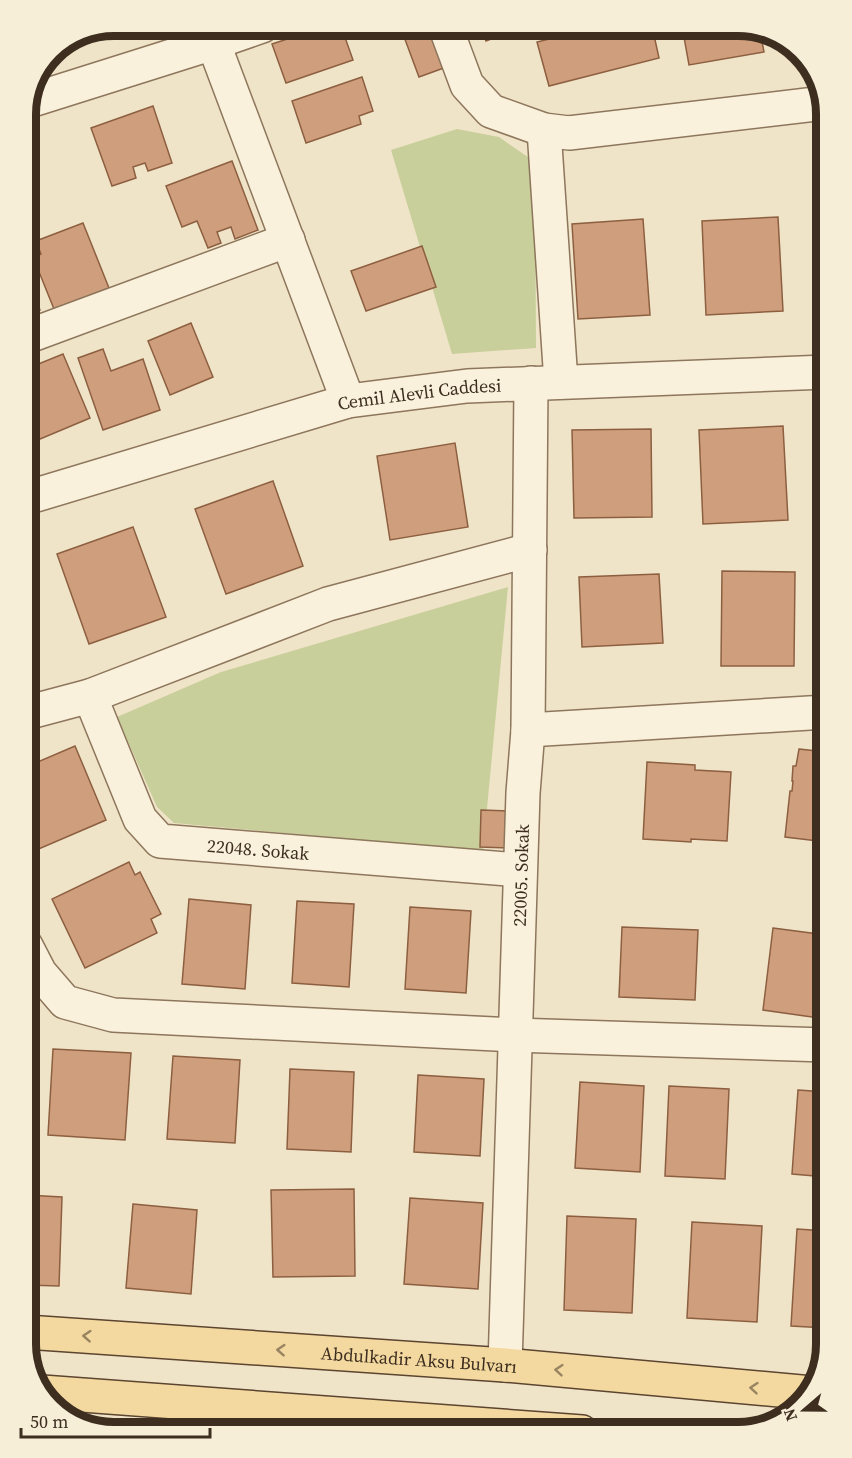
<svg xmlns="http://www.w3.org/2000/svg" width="852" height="1458" viewBox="0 0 852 1458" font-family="'Source Serif 4',serif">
<rect width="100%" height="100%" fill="#f0e4c8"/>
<g fill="#c9cf9b">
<path d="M457,129L499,137L535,162L536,348L452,354L391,150Z"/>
<path d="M508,587L483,851L174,823L157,807L117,717L221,672Z"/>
</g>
<g fill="#cf9f7d" stroke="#8d5f41" stroke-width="1.5">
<path d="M327,26H341L353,60L286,83L272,44Z"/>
<path d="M400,26H438L452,65L419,77Z"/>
<path d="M480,26H525L486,41Z"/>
<path d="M602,26H652L659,58L549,86L537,42Z"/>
<path d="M682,26H744L760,31L764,52L689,65Z"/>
<path d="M362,77L373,111L359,116L361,124L306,143L292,101Z"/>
<path d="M153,106L172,163L148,171L145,163L133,167L136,178L112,186L91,128Z"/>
<path d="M232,161L258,230L235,239L231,227L217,232L221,243L208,248L197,221L182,227L166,186Z"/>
<path d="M815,208H826V307L819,308Z"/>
<path d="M778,217L783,311L706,315L702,221Z"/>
<path d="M643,219L650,315L578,319L572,224Z"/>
<path d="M83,223L109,288L54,309L33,257L41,254L36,241Z"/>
<path d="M422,246L436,287L366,311L351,271Z"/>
<path d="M26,273L40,310L26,316Z"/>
<path d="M191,323L213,377L170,395L148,341Z"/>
<path d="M103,349L111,371L143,359L160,410L103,430L78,358Z"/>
<path d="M63,354L90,418L33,442L26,424V369Z"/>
<path d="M783,426L788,520L703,524L699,430Z"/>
<path d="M651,429L652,517L574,518L572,430Z"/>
<path d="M455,443L468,527L390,540L377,456Z"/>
<path d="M273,481L303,566L226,594L195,509Z"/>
<path d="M133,527L166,617L89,644L57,554Z"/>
<path d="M722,571L795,572L794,666H721Z"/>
<path d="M659,574L663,643L582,647L579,577Z"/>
<path d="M26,646L35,670L26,674Z"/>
<path d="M75,746L106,820L27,854L26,851V767Z"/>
<path d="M799,749L826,752V842L785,837L790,791H792L793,781H792L793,766H796Z"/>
<path d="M647,762L695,765V770L731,772L727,841L691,839V842L643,839Z"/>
<path d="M481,810L510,811L508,848L480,847Z"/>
<path d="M129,862L135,875L140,872L161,914L151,919L157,933L85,968L52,899Z"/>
<path d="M189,899L251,905L245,989L182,984Z"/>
<path d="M297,901L354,904L349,987L292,983Z"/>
<path d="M410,907L471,911L466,993L405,989Z"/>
<path d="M622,927L698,930L695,1000L619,997Z"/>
<path d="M773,928L826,935V1019L763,1010Z"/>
<path d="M53,1049L131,1053L125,1140L48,1135Z"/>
<path d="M173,1056L240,1060L235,1143L167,1139Z"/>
<path d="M290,1069L354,1072L351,1152L287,1149Z"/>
<path d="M418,1075L484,1079L480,1156L414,1152Z"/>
<path d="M580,1082L644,1086L640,1172L575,1168Z"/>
<path d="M669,1086L729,1089L725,1179L665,1176Z"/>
<path d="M798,1090L826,1092V1177L792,1174Z"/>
<path d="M354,1189L355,1276L273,1277L271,1190Z"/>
<path d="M26,1195L62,1197L59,1286L26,1285Z"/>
<path d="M410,1198L483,1203L478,1289L404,1284Z"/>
<path d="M133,1204L197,1210L191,1294L126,1288Z"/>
<path d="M567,1216L636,1219L632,1313L564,1310Z"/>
<path d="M692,1222L762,1226L757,1322L687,1318Z"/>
<path d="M797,1229L826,1231V1328L791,1326Z"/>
</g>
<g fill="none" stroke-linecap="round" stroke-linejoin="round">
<defs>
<g id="minor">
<path d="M207,26L348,401"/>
<path d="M445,26L467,85L491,111L544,130L569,133L824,103"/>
<path d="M29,101L213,43L262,26"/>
<path d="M544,130L561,382"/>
<path d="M26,337L288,240"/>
<path id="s1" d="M26,498L348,401L467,386L826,372"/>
<path id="s2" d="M90,696L140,819L160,841L520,870"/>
<path d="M26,713L90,696L328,604L530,550"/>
<path d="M528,730L826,712"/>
<path d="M26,946L40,973L65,1002L113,1015L514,1035L826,1045"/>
<path id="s3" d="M505,1365L523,793L528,730L531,383"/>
<path d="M248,1432L250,1408"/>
</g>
<g id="major">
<path id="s4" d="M26,1332L505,1365L812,1393"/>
<path d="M42,1392L582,1432"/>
</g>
</defs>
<use href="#minor" stroke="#8d765c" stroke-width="36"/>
<use href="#major" stroke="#5b4430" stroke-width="36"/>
<use href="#minor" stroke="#faf1dc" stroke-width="33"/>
<use href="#major" stroke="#f3d9a0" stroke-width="33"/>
</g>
<defs><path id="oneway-chevron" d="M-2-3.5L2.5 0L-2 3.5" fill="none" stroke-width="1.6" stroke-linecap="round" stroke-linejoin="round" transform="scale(1.5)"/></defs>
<g stroke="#988460">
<use href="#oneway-chevron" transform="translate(87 1336) rotate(-176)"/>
<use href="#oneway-chevron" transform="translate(281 1350) rotate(-176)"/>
<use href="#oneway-chevron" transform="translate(559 1370) rotate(-175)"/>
<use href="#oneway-chevron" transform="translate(754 1388) rotate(-175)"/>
</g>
<g text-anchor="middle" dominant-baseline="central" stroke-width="4.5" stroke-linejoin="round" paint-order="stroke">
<g font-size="18" fill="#3d2e20" stroke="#f7eed8">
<text stroke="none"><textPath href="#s1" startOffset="408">Cemil Alevli Caddesi</textPath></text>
<text stroke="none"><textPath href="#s2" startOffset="261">22048. Sokak</textPath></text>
<text stroke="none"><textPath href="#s3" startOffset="490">22005. Sokak</textPath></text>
<text stroke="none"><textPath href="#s4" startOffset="394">Abdulkadir Aksu Bulvarı</textPath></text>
</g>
</g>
<path d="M0 0H852V1458H0ZM114 36H738A78 78 0 0 1 816 114V1344A78 78 0 0 1 738 1422H114A78 78 0 0 1 36 1344V114A78 78 0 0 1 114 36Z" fill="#f7eed8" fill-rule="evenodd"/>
<path fill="none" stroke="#3d2e20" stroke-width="8" d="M114 36H738A78 78 0 0 1 816 114V1344A78 78 0 0 1 738 1422H114A78 78 0 0 1 36 1344V114A78 78 0 0 1 114 36Z"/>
<g transform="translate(804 1410) rotate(250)" stroke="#f7eed8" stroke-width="4.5" paint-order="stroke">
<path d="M0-4.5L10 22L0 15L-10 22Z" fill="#3d2e20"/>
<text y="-9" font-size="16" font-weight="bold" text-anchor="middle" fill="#3d2e20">N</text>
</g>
<path d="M21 1428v9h189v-9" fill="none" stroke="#3d2e20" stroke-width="3"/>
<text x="30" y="1428" font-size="18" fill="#3d2e20" stroke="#f7eed8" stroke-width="4.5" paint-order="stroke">50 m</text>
</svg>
